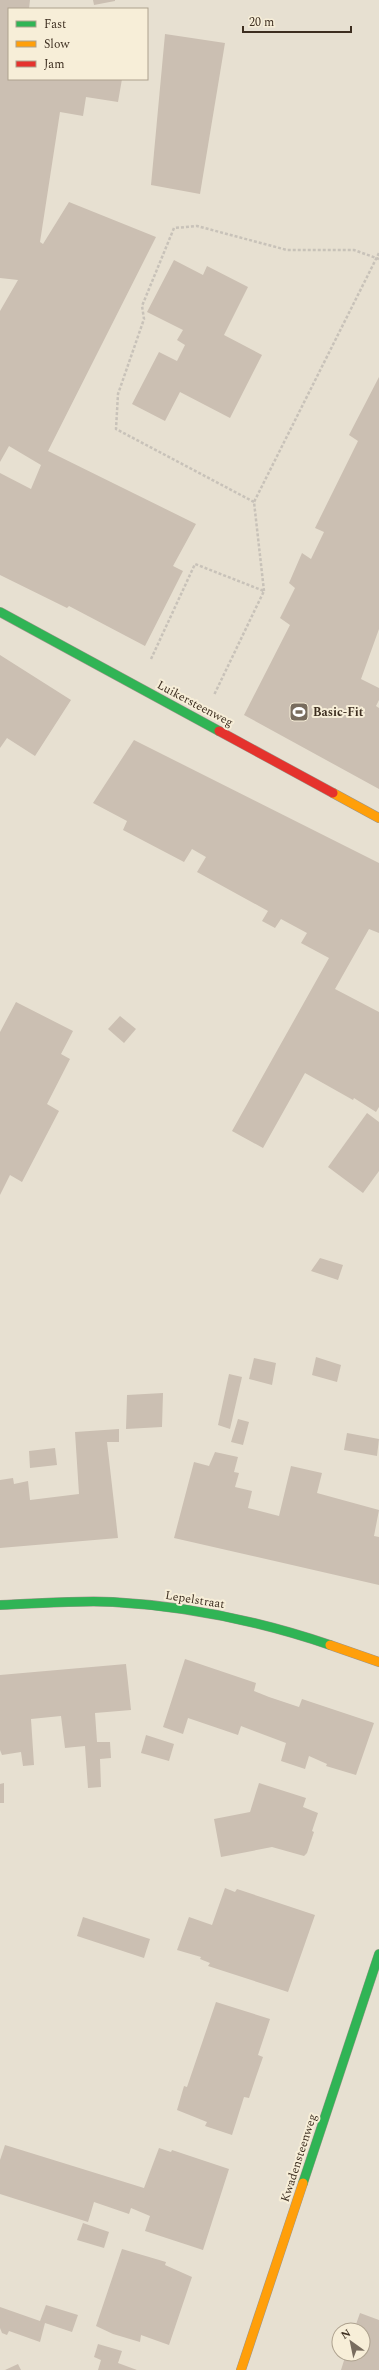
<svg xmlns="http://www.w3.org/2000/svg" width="379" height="2370" viewBox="0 0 379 2370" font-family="Spectral,serif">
<rect width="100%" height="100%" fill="#e7e0d1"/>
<g fill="#cbbfb2">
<path d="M0,0H30L29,9H9V79H122L118,102L86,97L83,116L60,112L40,242L43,244L69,202L156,237L48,451L196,524L173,566L183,571L145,646L69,606L67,608L0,575V473L31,489L41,465L9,446L0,462V311L18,280L0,278Z"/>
<path d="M93,0H115V1L94,5Z"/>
<path d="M165,34L225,43L200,194L151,185Z"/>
<path d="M174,260L203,275L207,266L248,287L224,335L262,355L230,418L180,392L165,421L132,404L159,352L177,361L185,345L177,340L183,330L147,312Z"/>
<path d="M379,377V629L361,679L379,688V700L376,706L379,708V789L244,715L290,625L280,618L295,588L289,583L302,553L311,559L324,532L315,528L358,441L349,435Z"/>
<path d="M0,655L71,700L35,756L7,738L0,748Z"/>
<path d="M134,740L379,863V933L369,929L335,989L379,1012V1107L376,1112L354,1098L353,1100L305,1073L263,1148L232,1131L329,958L301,943L307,933L281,919L275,928L262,921L268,911L197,872L206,857L192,849L184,862L123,830L127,821L93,803Z"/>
<path d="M16,1002L73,1031L61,1054L70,1059L47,1104L59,1111L22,1182L10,1175L0,1195V1032Z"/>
<path d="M120,1016L136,1029L124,1043L108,1029Z"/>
<path d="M367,1113L379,1122V1171L363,1193L328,1167Z"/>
<path d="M320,1258L343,1265L338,1280L311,1271Z"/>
<path d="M316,1357L341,1365L337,1382L312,1375Z"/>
<path d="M254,1358L276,1363L272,1385L249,1379Z"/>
<path d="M229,1374L242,1377L230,1429L218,1425Z"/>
<path d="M163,1393L162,1427L126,1429L127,1395Z"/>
<path d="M238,1419L249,1422L243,1445L231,1442Z"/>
<path d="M119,1429V1442H107L118,1538L0,1548V1480L13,1478L14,1484L28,1481L30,1500L79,1494L75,1432Z"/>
<path d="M347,1433L379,1439L377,1456L344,1450Z"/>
<path d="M55,1448L57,1465L30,1468L29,1451Z"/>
<path d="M215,1452L238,1457L234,1472L239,1473L235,1487L252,1491L248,1508L279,1516L291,1466L322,1473L317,1493L379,1510L374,1536L379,1537V1585L174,1538L194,1462L209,1466Z"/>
<path d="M185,1659L256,1683L254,1691L269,1697L299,1707L302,1699L374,1723L356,1775L326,1766L327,1764L309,1756L305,1769L281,1761L286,1743L241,1726L238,1735L188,1718L183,1734L163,1727Z"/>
<path d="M126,1664L131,1710L95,1713L97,1742H110L111,1758L100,1759L101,1787L88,1788L85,1746L65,1748L61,1716L31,1719L34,1765L23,1766L21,1752L2,1755L0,1750V1675Z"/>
<path d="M146,1735L174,1744L169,1761L141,1753Z"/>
<path d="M4,1783V1803H0V1784Z"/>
<path d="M259,1783L306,1798L303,1807L318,1813L312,1831L314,1832L307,1853L304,1856L272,1847L221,1857L214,1819L250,1812Z"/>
<path d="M225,1888L235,1892L237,1889L315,1915L288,1992L208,1966L210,1963L200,1959L201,1957L177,1950L189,1917L212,1925Z"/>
<path d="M83,1917L150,1939L144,1958L77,1936Z"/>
<path d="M216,2002L270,2019L258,2055L263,2057L256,2077L249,2098L244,2097L232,2135L205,2126L207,2122L177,2110L184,2086L187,2087Z"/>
<path d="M5,2145L144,2188L159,2148L171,2152L172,2150L229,2169L203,2250L145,2231L150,2216L131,2208L129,2214L94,2202L88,2222L0,2194V2160Z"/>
<path d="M83,2223L109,2232L104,2248L77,2240Z"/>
<path d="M122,2249L166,2262L165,2265L192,2277L169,2345L141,2335L140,2342L113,2334L96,2326Z"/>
<path d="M46,2305L78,2315L72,2332L45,2323L40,2342L9,2331L7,2335L2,2333L0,2328V2307L40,2321Z"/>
<path d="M360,2313L379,2320V2370H341L346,2354H363V2330H354Z"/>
<path d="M98,2344L122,2351L118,2363L137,2370H98L101,2360L94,2357Z"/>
<path d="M18,2364L21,2370H5Z"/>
</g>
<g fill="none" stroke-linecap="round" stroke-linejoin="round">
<defs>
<g id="fast">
<path d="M0,612L219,731"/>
<path d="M0,1605C37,1604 76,1600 113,1602C187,1606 259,1621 330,1645"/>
<path d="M303,2183L379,1954"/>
</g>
<g id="slow">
<path d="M333,793L379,818"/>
<path d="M330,1645L379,1662"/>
<path d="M241,2370L303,2183"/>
</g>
<path id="jam" d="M219,731L333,793"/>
</defs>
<use href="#fast" stroke="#9c958a" stroke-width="10"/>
<use href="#slow" stroke="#9c958a" stroke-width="10"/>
<use href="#jam" stroke="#9c958a" stroke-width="10"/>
<g stroke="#c8c2b9" stroke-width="2.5" stroke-dasharray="3 2" stroke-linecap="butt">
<path d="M254,502L116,429L118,394L144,319L142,306L174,228L197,226L287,250H354L379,259"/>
<path d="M264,591L254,502L379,253"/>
<path d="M151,659L195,564L264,591L214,695"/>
</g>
<use href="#fast" stroke="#30b455" stroke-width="9"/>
<use href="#slow" stroke="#ff9f0a" stroke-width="9"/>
<use href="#jam" stroke="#e5322d" stroke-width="9"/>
</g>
<defs>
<symbol id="stadium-square" viewBox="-11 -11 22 22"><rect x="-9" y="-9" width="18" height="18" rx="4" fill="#786c5e" stroke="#f7eed8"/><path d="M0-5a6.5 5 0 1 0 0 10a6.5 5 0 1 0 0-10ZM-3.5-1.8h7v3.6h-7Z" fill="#fff"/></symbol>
</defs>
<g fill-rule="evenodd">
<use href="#stadium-square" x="288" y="701" width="22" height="22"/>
</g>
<g text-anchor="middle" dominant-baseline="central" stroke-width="4" stroke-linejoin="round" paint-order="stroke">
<g font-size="12" fill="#3d2e20" stroke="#f7eed8">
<text transform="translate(195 704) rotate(28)">Luikersteenweg</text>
<text transform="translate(195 1600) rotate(9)">Lepelstraat</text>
<text transform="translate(299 2158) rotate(-72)">Kwadensteenweg</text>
</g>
<g font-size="12" font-weight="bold" fill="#3d2e20" stroke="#f7eed8" text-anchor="start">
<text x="313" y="712">Basic-Fit</text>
</g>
</g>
<rect x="8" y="8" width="140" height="72" fill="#f7eed8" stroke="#ada18e"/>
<rect x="16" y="21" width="20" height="6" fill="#30b455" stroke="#ada18e"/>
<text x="44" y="28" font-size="12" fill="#3d2e20">Fast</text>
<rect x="16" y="41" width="20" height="6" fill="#ff9f0a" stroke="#ada18e"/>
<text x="44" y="48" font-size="12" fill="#3d2e20">Slow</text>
<rect x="16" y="61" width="20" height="6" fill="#e5322d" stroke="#ada18e"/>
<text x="44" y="68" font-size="12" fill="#3d2e20">Jam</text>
<g transform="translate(351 2342) rotate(327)"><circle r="19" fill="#f7eed8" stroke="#ada18e"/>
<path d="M0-3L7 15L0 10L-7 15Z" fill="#786c5e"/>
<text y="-6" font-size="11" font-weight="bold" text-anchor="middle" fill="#3d2e20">N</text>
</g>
<path d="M243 26v6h108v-6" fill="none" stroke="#3d2e20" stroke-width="2"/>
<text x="249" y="26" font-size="12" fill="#3d2e20" stroke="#f7eed8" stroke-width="3" paint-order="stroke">20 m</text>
</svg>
